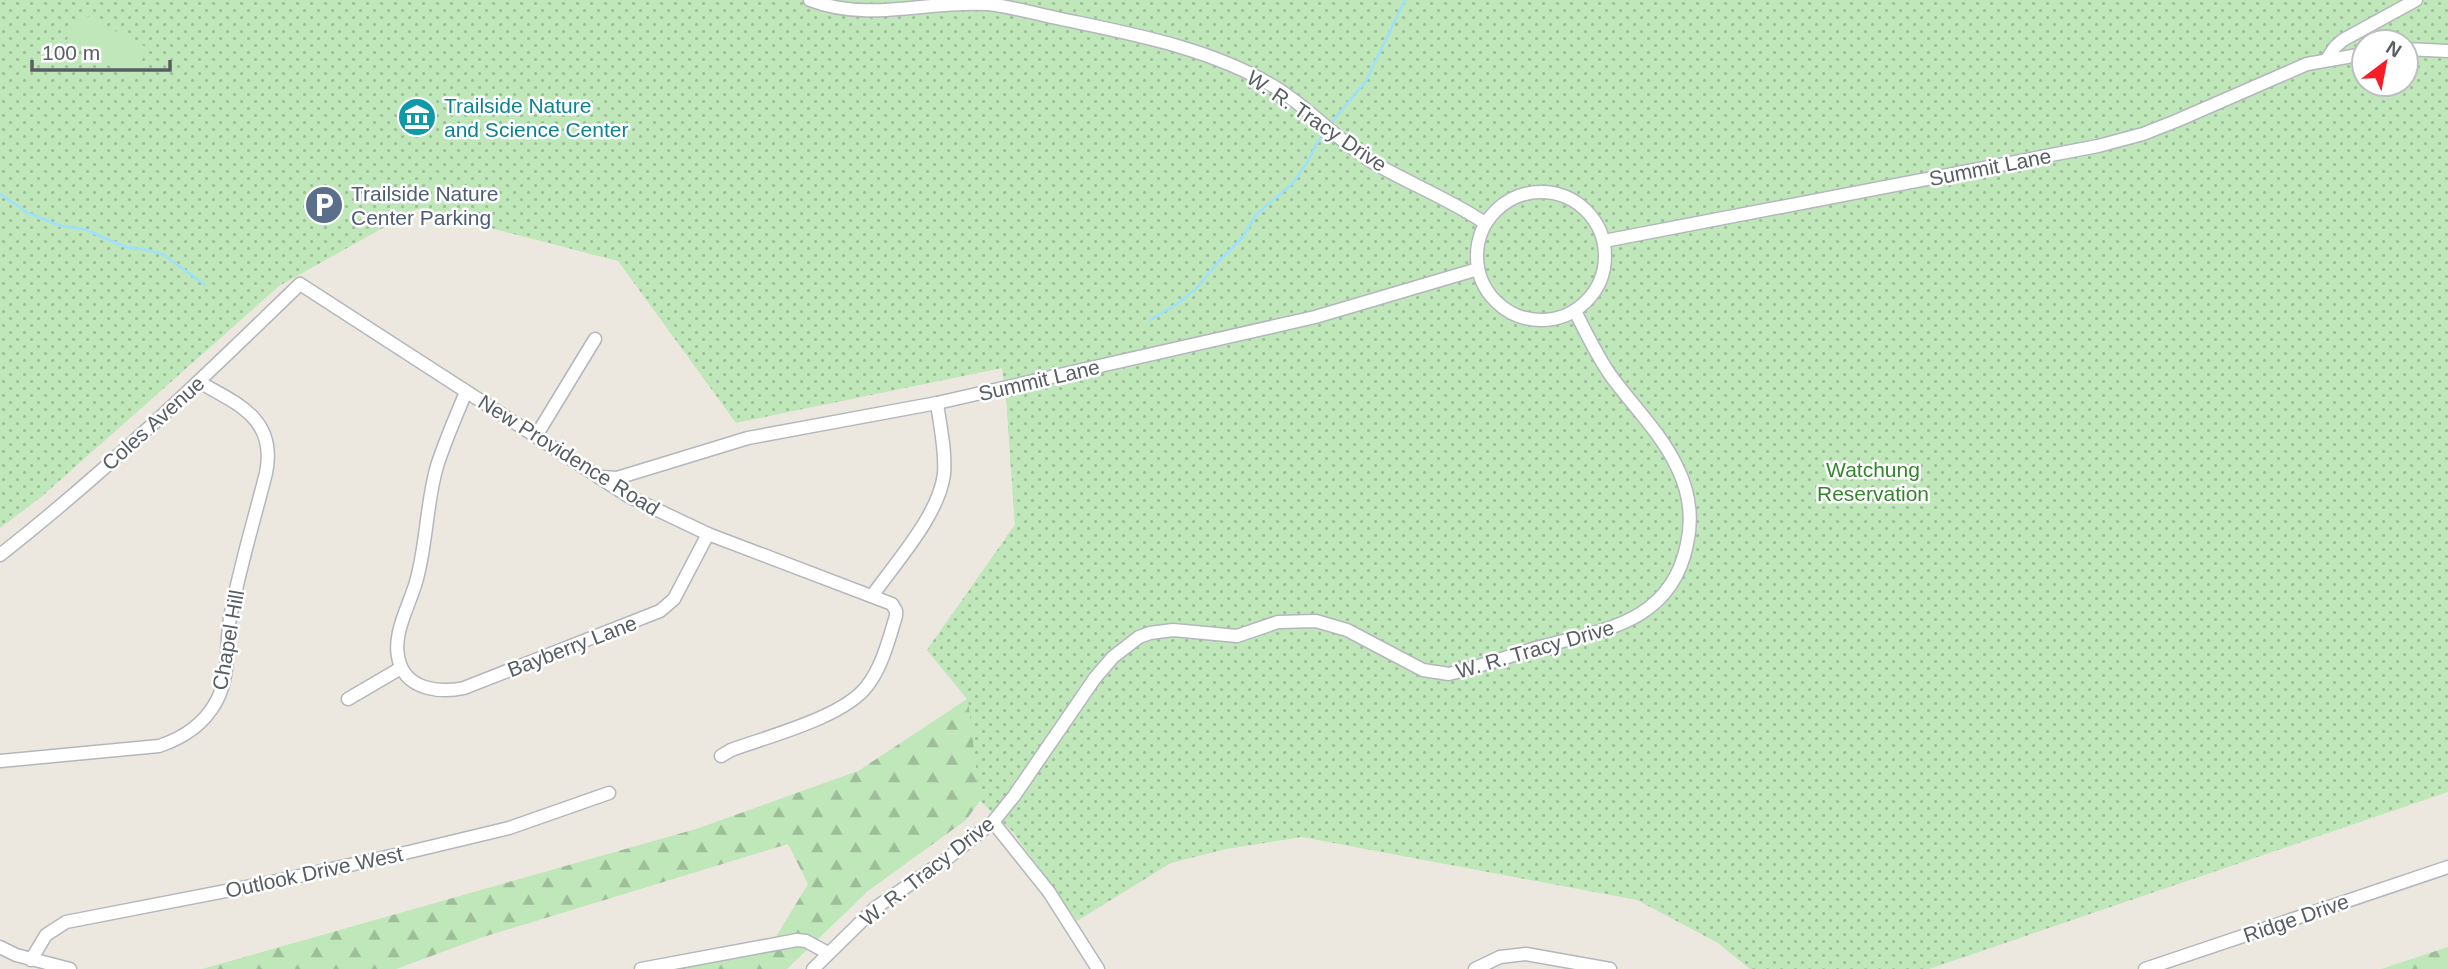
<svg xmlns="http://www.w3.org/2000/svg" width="2448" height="969" viewBox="0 0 2448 969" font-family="Arial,sans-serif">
<defs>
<pattern id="forest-firs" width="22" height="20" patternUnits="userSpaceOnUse" patternTransform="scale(1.75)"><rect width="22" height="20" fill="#bfe7b9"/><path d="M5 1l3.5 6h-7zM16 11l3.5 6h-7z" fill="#9ebe9a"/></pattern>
<pattern id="park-dots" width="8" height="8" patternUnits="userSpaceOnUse" patternTransform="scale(1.75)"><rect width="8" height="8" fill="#bfe7b9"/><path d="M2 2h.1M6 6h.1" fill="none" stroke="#9ebe9a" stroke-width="1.8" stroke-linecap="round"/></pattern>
</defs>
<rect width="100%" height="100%" fill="#ede8df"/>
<g fill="url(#forest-firs)">
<path d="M1007,409L1081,664L966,820L868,891L787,969H669L769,948L808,884L788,844L483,937L396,969H202L696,829L858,771L967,699L927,650L1015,525Z"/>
<path d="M2448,947V969H2381Z"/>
</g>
<path fill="url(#park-dots)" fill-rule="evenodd" d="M0,0H2448V792L1929,969H1750L1718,943L1637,900L1302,837L1226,849L1171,863L1077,921L1013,832L980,801L968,699L927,650L1015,525L1007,409L1002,368L736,423L618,261L417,209L279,286L40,498L0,528ZM2364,42H2406V84H2364Z"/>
<path fill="#bfe7b9" d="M81,13L148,48L133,78L65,43Z"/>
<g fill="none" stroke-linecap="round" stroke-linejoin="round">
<g stroke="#9de1ff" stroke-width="2.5">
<path d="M1331,123L1366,81L1405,0"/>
<path d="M0,194L28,213L61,226L84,229L126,247L148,250L164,255L205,285"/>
<path d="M1150,320L1175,305L1196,289L1218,262L1242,238L1256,215L1293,183L1308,161L1321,136"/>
</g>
<defs>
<g id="minor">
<path d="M810,0C869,23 928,0 988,4C1013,7 1037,14 1061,19C1132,34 1210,48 1273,86C1308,107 1335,138 1369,160C1407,183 1448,198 1485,223"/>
<path d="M2406,49L2448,51"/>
<path d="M2327,59L2335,47L2343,40L2416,0"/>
<circle cx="1541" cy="256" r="64"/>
<path d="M1604,241L2098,146L2143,134L2176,121L2307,64L2364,54"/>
<path d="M466,392C456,416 445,441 437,466C426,504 427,544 416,582C409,607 390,637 400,664C409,690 441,693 464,688L660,611L674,599L708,534"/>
<path d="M536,436L595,339"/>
<path d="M602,477L617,478L748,438L937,403L1315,317L1478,269"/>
<path d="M0,555C106,472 203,378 300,284L628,496L708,534L892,604L896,611V616C889,639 882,667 867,686C844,717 769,736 731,750L721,756"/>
<path d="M872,596C896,562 939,515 944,474C946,451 940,426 937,403"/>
<path d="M348,699L401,668"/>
<path d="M0,761L159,746C183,738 204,724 216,702C231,675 225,646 230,618C239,569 254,521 266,473C277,419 238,404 199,382"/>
<path d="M993,822L1049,892L1098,969"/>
<path d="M0,947L16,955L70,969"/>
<path d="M31,960L46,935L66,922L272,882L409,852L509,828L609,793"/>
<path d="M641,969L797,940L806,941L828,953"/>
<path d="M813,969L875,908L944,861L993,822L1014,796L1095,678L1113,657L1139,637L1150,633L1173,630L1237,636L1278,622L1316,621L1347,630L1423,670L1449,674C1478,667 1507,657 1536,648C1602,630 1671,624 1687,544C1693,517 1689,491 1677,467C1661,433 1633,406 1611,376C1597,356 1586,333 1575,311"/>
<path d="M1475,969L1500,957L1526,954L1610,969"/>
<path d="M2145,969L2448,867"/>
</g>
</defs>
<use href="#minor" stroke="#b3b7bc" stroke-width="15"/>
<use href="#minor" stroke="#fff" stroke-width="12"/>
</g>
<defs>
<symbol id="museum-disc" viewBox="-11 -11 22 22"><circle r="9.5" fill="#0f9aa8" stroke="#fff"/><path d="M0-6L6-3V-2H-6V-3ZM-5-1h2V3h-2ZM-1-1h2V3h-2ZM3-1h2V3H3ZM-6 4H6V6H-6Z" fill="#fff"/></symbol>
<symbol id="parking-disc" viewBox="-11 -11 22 22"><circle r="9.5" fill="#5c6f8a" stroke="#fff"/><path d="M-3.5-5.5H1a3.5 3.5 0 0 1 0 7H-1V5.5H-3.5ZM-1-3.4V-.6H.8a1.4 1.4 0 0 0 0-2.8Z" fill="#fff"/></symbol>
</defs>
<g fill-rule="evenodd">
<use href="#museum-disc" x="395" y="95" width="44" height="44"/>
<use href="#parking-disc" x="302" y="183" width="44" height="44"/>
</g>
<g text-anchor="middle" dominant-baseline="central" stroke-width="5" stroke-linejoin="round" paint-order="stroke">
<g font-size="21" fill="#0d838f" stroke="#fff" text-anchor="start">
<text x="444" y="105">Trailside Nature<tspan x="444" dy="24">and Science Center</tspan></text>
</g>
<g font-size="21" fill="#585e62" stroke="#fff">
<text transform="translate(1317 121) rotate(34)">W. R. Tracy Drive</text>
<text transform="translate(1990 167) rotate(-11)">Summit Lane</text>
<text transform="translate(1039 380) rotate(-13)">Summit Lane</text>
<text transform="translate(153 423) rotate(-42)">Coles Avenue</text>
<text transform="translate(569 455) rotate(32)">New Providence Road</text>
<text transform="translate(228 640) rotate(-80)">Chapel Hill</text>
<text transform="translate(572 646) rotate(-21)">Bayberry Lane</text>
<text transform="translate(1535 649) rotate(-16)">W. R. Tracy Drive</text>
<text transform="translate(927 871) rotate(-38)">W. R. Tracy Drive</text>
<text transform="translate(314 872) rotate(-12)">Outlook Drive West</text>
<text transform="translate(2296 918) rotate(-19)">Ridge Drive</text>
</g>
<g font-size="21" fill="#4e5e75" stroke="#fff" text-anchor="start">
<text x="351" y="193">Trailside Nature<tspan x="351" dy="24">Center Parking</tspan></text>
</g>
<g font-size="21" fill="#34852e" stroke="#fff">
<text x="1873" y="469">Watchung<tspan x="1873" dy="24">Reservation</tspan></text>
</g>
</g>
<g transform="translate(2385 63) rotate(32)"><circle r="33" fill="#ffffff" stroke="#bcbfc0" stroke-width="2"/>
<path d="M0-5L12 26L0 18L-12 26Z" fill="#f71c26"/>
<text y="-10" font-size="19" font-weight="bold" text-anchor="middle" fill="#585e62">N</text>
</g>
<path d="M32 60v10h138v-10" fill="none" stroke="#585e62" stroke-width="3.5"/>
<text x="42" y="60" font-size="21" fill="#585e62" stroke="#ffffff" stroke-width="5" paint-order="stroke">100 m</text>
</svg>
